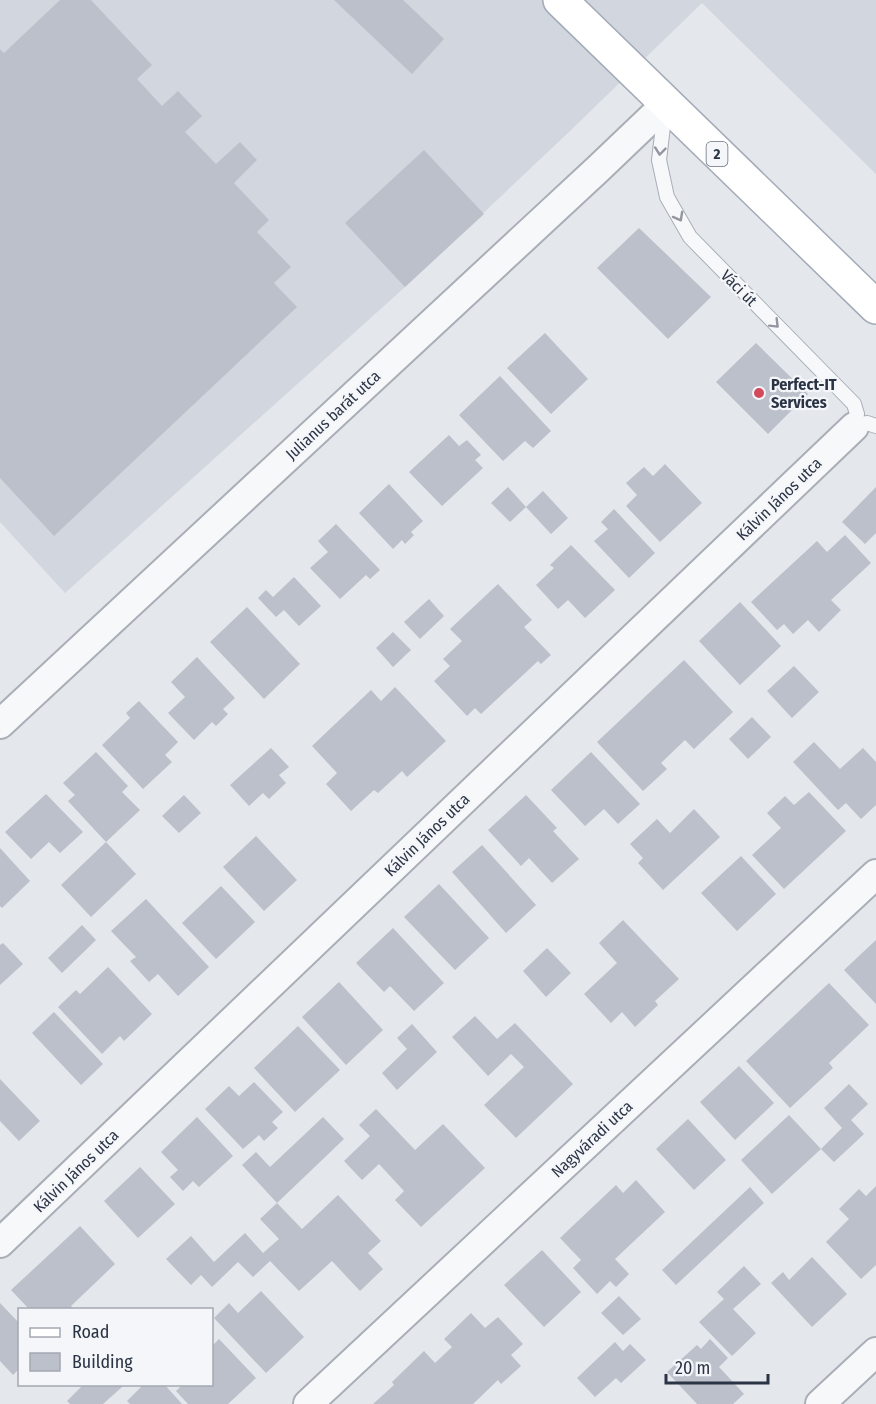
<svg xmlns="http://www.w3.org/2000/svg" width="876" height="1404" viewBox="0 0 876 1404" font-family="'Fira Sans Condensed',sans-serif">
<rect width="100%" height="100%" fill="#e4e7ec"/>
<path fill="#d2d6de" d="M0,0H876V174L702,3L570,131L405,287L65,593L0,522Z"/>
<g fill="#bbc0ca">
<path d="M60,0H91L152,65L137,79L162,106L178,91L202,116L185,132L216,164L240,142L257,160L234,183L269,220L257,232L291,267L274,283L297,307L54,536L0,478V49L4,53Z"/>
<path d="M334,0H403L444,39L412,74Z"/>
<path d="M424,150L484,214L405,287L345,223Z"/>
<path d="M639,228L711,297L668,339L597,268Z"/>
<path d="M545,333L588,379L551,414L507,368Z"/>
<path d="M756,343L808,394L768,434L716,382Z"/>
<path d="M500,376L551,431L533,448L525,441L503,461L459,415Z"/>
<path d="M449,435L459,446L467,440L481,455L475,460L483,468L442,506L409,472Z"/>
<path d="M665,464L702,503L660,542L626,506L637,495L626,483L644,467L653,476Z"/>
<path d="M389,484L423,521L411,532L414,535L405,544L402,540L393,549L359,513Z"/>
<path d="M508,487L526,507L510,522L491,503Z"/>
<path d="M876,487V533L865,544L842,522Z"/>
<path d="M543,491L568,518L551,534L526,507Z"/>
<path d="M614,509L655,553L629,578L594,541L608,529L601,522Z"/>
<path d="M336,524L380,570L370,579L366,575L340,599L310,568L328,552L318,541Z"/>
<path d="M845,535L871,563L831,600L841,610L819,632L808,620L793,634L784,624L777,630L751,602L817,541L827,552Z"/>
<path d="M571,545L615,590L585,618L568,600L558,609L536,585L554,568L550,565Z"/>
<path d="M294,577L321,606L299,626L284,610L276,617L258,598L266,590L273,597Z"/>
<path d="M498,584L532,620L524,627L551,655L541,664L538,661L481,714L475,708L467,716L434,681L450,666L443,659L462,641L450,629Z"/>
<path d="M429,599L444,616L420,639L404,622Z"/>
<path d="M740,602L781,646L740,685L699,641Z"/>
<path d="M247,607L300,664L264,699L210,642Z"/>
<path d="M393,632L411,650L393,667L376,648Z"/>
<path d="M197,657L235,698L223,709L228,714L216,726L212,722L194,740L168,713L185,697L171,682Z"/>
<path d="M684,660L733,712L694,749L685,740L661,763L667,769L643,791L597,742Z"/>
<path d="M794,666L819,692L792,718L767,691Z"/>
<path d="M395,687L446,741L407,777L402,771L378,793L374,790L351,811L326,784L337,773L312,746L371,690L381,701Z"/>
<path d="M139,701L178,742L165,755L172,762L143,789L102,745L130,718L126,713Z"/>
<path d="M752,717L771,737L748,759L729,739Z"/>
<path d="M814,742L840,769L863,748L876,762V805L861,819L846,803L838,810L793,762Z"/>
<path d="M271,748L289,767L279,775L286,783L269,799L263,793L249,806L230,785Z"/>
<path d="M96,752L128,786L122,792L140,810L106,842L136,874L91,917L61,885L106,842L68,801L75,795L63,783Z"/>
<path d="M591,752L640,804L618,824L604,809L585,826L551,790Z"/>
<path d="M809,792L846,831L784,889L752,855L781,828L767,813L785,796L794,805Z"/>
<path d="M46,794L83,832L60,853L49,842L31,859L5,832Z"/>
<path d="M184,795L201,813L179,833L162,816Z"/>
<path d="M526,795L557,828L553,831L579,859L552,883L529,858L521,866L488,830Z"/>
<path d="M694,809L720,837L663,890L638,863L643,858L630,844L657,819L670,833Z"/>
<path d="M256,836L297,880L264,911L223,867Z"/>
<path d="M482,845L536,905L506,933L452,872Z"/>
<path d="M0,848L30,881L2,908L0,906Z"/>
<path d="M741,856L776,894L737,931L701,893Z"/>
<path d="M439,884L489,938L455,970L404,917Z"/>
<path d="M221,886L255,922L216,959L182,923Z"/>
<path d="M146,899L209,967L178,996L158,974L149,982L130,961L136,957L111,931Z"/>
<path d="M623,920L679,979L655,1001L658,1005L635,1027L622,1012L611,1023L584,994L617,963L599,943Z"/>
<path d="M82,925L96,940L62,973L48,958Z"/>
<path d="M393,928L444,983L414,1011L390,986L384,992L356,963Z"/>
<path d="M876,940V1004L844,970Z"/>
<path d="M3,943L23,964L0,985V945Z"/>
<path d="M547,948L571,973L546,997L523,971Z"/>
<path d="M108,967L152,1014L124,1041L120,1036L102,1054L58,1007L76,990L80,994Z"/>
<path d="M339,982L383,1030L346,1065L302,1017Z"/>
<path d="M829,983L869,1025L829,1063L833,1068L790,1108L746,1061Z"/>
<path d="M54,1012L103,1064L81,1085L32,1033Z"/>
<path d="M475,1016L497,1039L515,1023L573,1084L516,1138L484,1105L524,1067L511,1054L488,1076L452,1037Z"/>
<path d="M412,1024L437,1052L397,1090L382,1073L407,1049L397,1038Z"/>
<path d="M298,1026L340,1070L295,1112L254,1068Z"/>
<path d="M739,1066L774,1103L735,1140L700,1102Z"/>
<path d="M0,1079L40,1121L19,1141L0,1121Z"/>
<path d="M254,1082L283,1112L272,1122L278,1128L264,1141L259,1135L243,1149L205,1109L229,1086L239,1096Z"/>
<path d="M849,1084L868,1104L851,1120L864,1134L834,1162L821,1149L842,1128L824,1108Z"/>
<path d="M376,1109L415,1150L443,1124L485,1168L421,1227L395,1200L404,1191L379,1164L362,1180L344,1161L370,1136L359,1125Z"/>
<path d="M789,1115L821,1149L772,1194L741,1160Z"/>
<path d="M197,1117L233,1156L199,1187L193,1181L183,1191L170,1177L178,1170L161,1152Z"/>
<path d="M323,1117L344,1139L277,1203L302,1229L338,1195L381,1241L368,1253L383,1269L360,1291L332,1261L299,1291L270,1261L253,1277L238,1262L212,1287L201,1275L191,1285L166,1259L191,1236L214,1262L245,1233L263,1253L279,1239L260,1219L277,1203L242,1165L256,1152L270,1167Z"/>
<path d="M688,1119L726,1160L694,1190L656,1149Z"/>
<path d="M140,1167L175,1204L138,1238L104,1201Z"/>
<path d="M636,1180L665,1212L615,1259L629,1274L616,1287L610,1281L597,1294L573,1268L581,1260L560,1238L616,1185L623,1193Z"/>
<path d="M876,1186V1265L861,1279L826,1242L849,1219L839,1209L859,1189L866,1196Z"/>
<path d="M750,1187L764,1203L676,1285L662,1270Z"/>
<path d="M80,1226L115,1264L71,1306L75,1310H30L11,1290Z"/>
<path d="M542,1250L581,1292L544,1327L504,1285Z"/>
<path d="M812,1257L847,1294L812,1327L771,1283L783,1272L789,1280Z"/>
<path d="M744,1266L761,1284L733,1309L756,1333L732,1356L699,1322L724,1299L717,1292Z"/>
<path d="M261,1291L304,1337L266,1373L214,1318L229,1303L238,1313Z"/>
<path d="M619,1296L641,1319L623,1335L601,1313Z"/>
<path d="M0,1303L20,1324V1368L13,1375L0,1361Z"/>
<path d="M471,1313L485,1328L498,1317L523,1344L511,1355L521,1366L501,1384L498,1380L473,1404H373L394,1385L392,1382L424,1351L435,1363L452,1347L444,1339Z"/>
<path d="M219,1339L256,1378L228,1404H188L176,1391L181,1386L180,1384H212V1346Z"/>
<path d="M710,1339L728,1358L719,1367L744,1394L733,1404H697L667,1372L697,1345L701,1349Z"/>
<path d="M615,1342L623,1351L630,1344L646,1360L621,1383L616,1378L595,1397L577,1378Z"/>
<path d="M84,1384H120L122,1387L103,1404H70L67,1401Z"/>
<path d="M144,1384H164L182,1404H130L127,1401Z"/>
</g>
<g fill="none" stroke-linecap="round" stroke-linejoin="round">
<defs>
<path id="service" d="M665,110L659,160L667,197L690,237L854,404L857,414L854,427L867,423L876,426"/>
<g id="minor">
<path d="M0,724L599,168L666,104"/>
<path d="M0,1243L854,427"/>
<path d="M308,1404L876,874"/>
<path d="M820,1404L876,1352"/>
</g>
<path id="primary" d="M560,0L876,307"/>
</defs>
<use href="#service" stroke="#a9aeb7" stroke-width="16"/>
<use href="#minor" stroke="#a9aeb7" stroke-width="32"/>
<use href="#primary" stroke="#a3abb8" stroke-width="36"/>
<use href="#service" stroke="#f7f8fa" stroke-width="14"/>
<use href="#minor" stroke="#f7f8fa" stroke-width="28"/>
<use href="#primary" stroke="#fff" stroke-width="33"/>
</g>
<defs><path id="oneway-chevron" d="M-2-3.5L2.5 0L-2 3.5" fill="none" stroke-width="1.6" stroke-linecap="round" stroke-linejoin="round" transform="scale(1.5)"/></defs>
<g stroke="#9196a0">
<use href="#oneway-chevron" transform="translate(660 151) rotate(96)"/>
<use href="#oneway-chevron" transform="translate(679 217) rotate(61)"/>
<use href="#oneway-chevron" transform="translate(775 324) rotate(45)"/>
</g>
<circle fill="#d1495b" stroke="#f4f6f9" stroke-width="2" cx="759" cy="393" r="6"/>
<g text-anchor="middle" dominant-baseline="central" stroke-width="4.5" stroke-linejoin="round" paint-order="stroke">
<rect fill="#f4f6f9" stroke="#676e7b" stroke-width="1.5" x="706.5" y="142" width="21" height="24" rx="4.5"/>
<g font-size="15" font-weight="bold" fill="#2b3445">
<text x="717" y="154">2</text>
</g>
<g font-size="16" fill="#2b3445" stroke="#f4f6f9">
<text transform="translate(739 288) rotate(45)">Váci út</text>
<text transform="translate(333 415) rotate(-43)">Julianus barát utca</text>
<text transform="translate(779 499) rotate(-44)">Kálvin János utca</text>
<text transform="translate(427 835) rotate(-44)">Kálvin János utca</text>
<text transform="translate(592 1139) rotate(-43)">Nagyváradi utca</text>
<text transform="translate(76 1171) rotate(-44)">Kálvin János utca</text>
</g>
<g font-size="16" font-weight="bold" fill="#2b3445" stroke="#f4f6f9" text-anchor="start">
<text x="771" y="384">Perfect-IT<tspan x="771" dy="18">Services</tspan></text>
</g>
</g>
<rect x="18" y="1308" width="195" height="78" fill="#f4f6f9" stroke="#a4a8b1" stroke-width="1.5"/>
<rect x="30" y="1328" width="30" height="9" fill="#ffffff" stroke="#a4a8b1" stroke-width="1.5"/>
<text x="72" y="1338" font-size="18" fill="#2b3445">Road</text>
<rect x="30" y="1353" width="30" height="18" fill="#bbc0ca" stroke="#a4a8b1" stroke-width="1.5"/>
<text x="72" y="1368" font-size="18" fill="#2b3445">Building</text>
<path d="M666 1374v9h102v-9" fill="none" stroke="#2b3445" stroke-width="3"/>
<text x="675" y="1374" font-size="18" fill="#2b3445" stroke="#f4f6f9" stroke-width="4.5" paint-order="stroke">20 m</text>
</svg>
